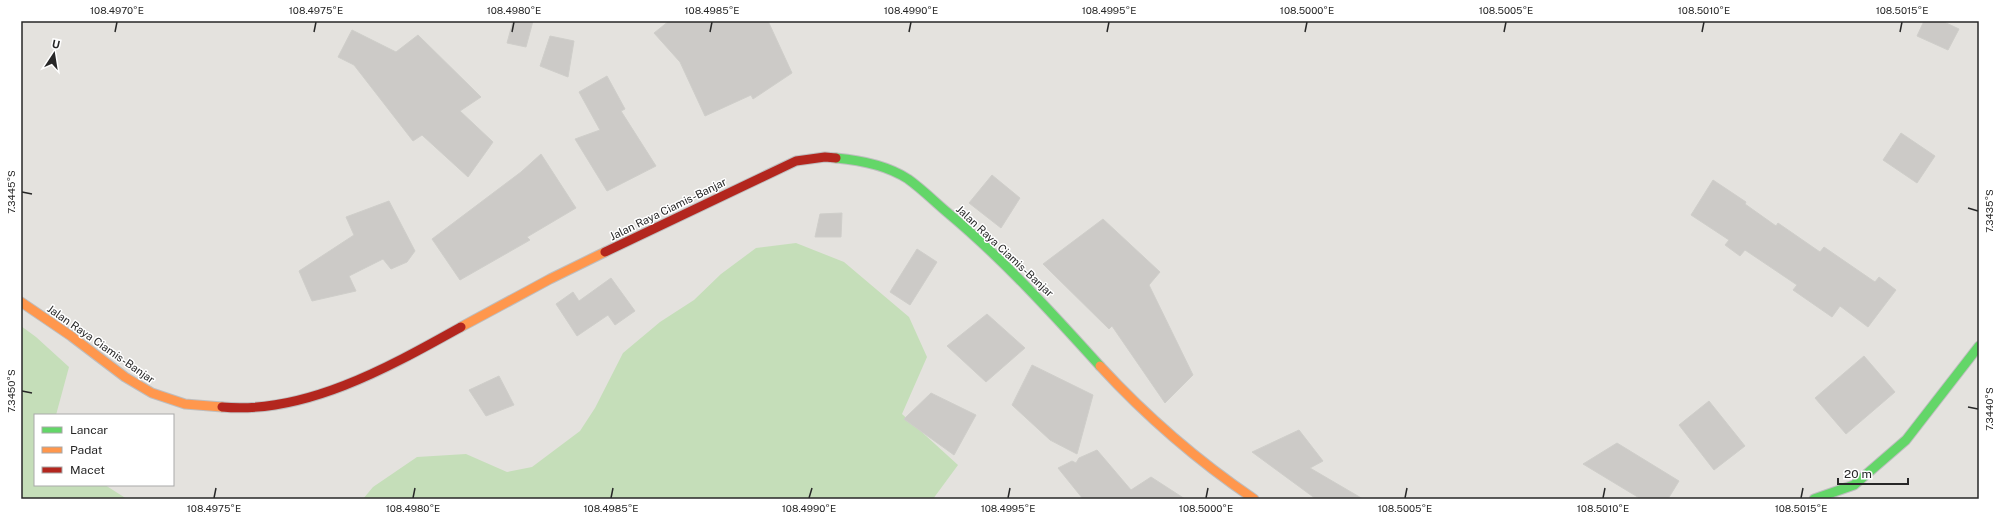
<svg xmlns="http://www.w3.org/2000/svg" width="2000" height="520" viewBox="0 0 2000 520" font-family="'Public Sans',sans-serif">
<rect width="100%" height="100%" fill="#e4e2de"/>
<g fill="#c5deb9">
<path d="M796,243L844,262L909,317L927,357L902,414L958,465L933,499H363L373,487L417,457L466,454L507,472L532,467L580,431L595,408L623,353L660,322L694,300L721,274L756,248Z"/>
<path d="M21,326L36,337L69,367L56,415H35V485H105L127,499H21Z"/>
</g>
<g fill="#cccac7" stroke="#cfceca">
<path d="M513,21H533L526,47L507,43Z"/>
<path d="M669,21H768L792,73L753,99L751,95L705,116L680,62L654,33Z"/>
<path d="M1924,21H1942L1959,29L1948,50L1917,36Z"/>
<path d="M352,30L396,52L418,35L481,97L460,111L493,142L468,177L422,135L413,141L354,65L338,57Z"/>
<path d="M550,36L574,41L568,77L540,66Z"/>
<path d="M607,76L625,109L621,111L656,166L607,191L575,139L600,130L579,92Z"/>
<path d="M1901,133L1935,156L1917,183L1883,160Z"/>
<path d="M541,154L576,208L527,237L530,240L460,280L432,239L521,172Z"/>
<path d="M992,175L1020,198L1001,228L969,203Z"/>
<path d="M1713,180L1746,202L1745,204L1776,226L1778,223L1820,252L1824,247L1875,282L1879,277L1896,290L1868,327L1840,306L1832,317L1793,290L1797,285L1745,250L1740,256L1725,245L1729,240L1691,215Z"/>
<path d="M389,201L415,251L407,262L391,269L383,259L349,276L356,291L312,301L299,271L354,235L346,217Z"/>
<path d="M842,213L841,237H815L820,214Z"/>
<path d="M1103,219L1160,272L1149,285L1193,375L1165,403L1112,326L1109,329L1043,264Z"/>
<path d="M917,249L937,262L910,305L890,292Z"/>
<path d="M611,278L635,311L615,325L608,315L577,336L556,304L573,292L579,301Z"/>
<path d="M987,314L1025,348L986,382L947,346Z"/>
<path d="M1864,356L1895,392L1846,434L1815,398Z"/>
<path d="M1032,365L1093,395L1077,454L1050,440L1012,405Z"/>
<path d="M499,376L514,405L486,416L469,390Z"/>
<path d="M931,393L976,415L954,455L904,419Z"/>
<path d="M1709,401L1745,446L1714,470L1679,425Z"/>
<path d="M1299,430L1323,461L1310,468L1363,499H1316L1252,452Z"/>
<path d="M1617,443L1679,481L1668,499H1641L1583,464Z"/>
<path d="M1097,450L1131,490L1151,477L1185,499H1083L1058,468L1072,461L1076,463L1079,458Z"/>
</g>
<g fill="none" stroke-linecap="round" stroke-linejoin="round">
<defs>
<g id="fast">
<path d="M836,158C859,160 888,166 908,179C922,189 935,202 948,213C1003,259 1052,313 1100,366"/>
<path d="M1814,499L1854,485L1906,440L1979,346"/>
</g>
<g id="slow">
<path d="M21,302L71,336L125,377L152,393L185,404L222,407"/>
<path d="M461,327L550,279L605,252"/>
<path d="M1100,366C1146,416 1198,461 1254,499"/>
</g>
<g id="jam">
<path d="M605,252L796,161L825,157L836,158"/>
<path d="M222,407C305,415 391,366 461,327"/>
</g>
</defs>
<use href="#fast" stroke="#bebebf" stroke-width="11"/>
<use href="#slow" stroke="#bebebf" stroke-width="11"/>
<use href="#jam" stroke="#bebebf" stroke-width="11"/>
<use href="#fast" stroke="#63d668" stroke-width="9"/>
<use href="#slow" stroke="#ff974d" stroke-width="9"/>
<use href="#jam" stroke="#b3261e" stroke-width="9"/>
</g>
<path fill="none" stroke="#272727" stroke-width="1.5" d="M115,32L117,22M314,32L316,22M512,32L514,22M710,32L712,22M909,32L911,22M1107,32L1109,22M1305,32L1307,22M1504,32L1506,22M1702,32L1704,22M1900,32L1902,22M22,192L32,194M1968,208L1978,211M22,391L32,393M1968,407L1978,409M214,498L216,488M413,498L415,488M611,498L613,488M809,498L812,488M1008,498L1010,488M1206,498L1208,488M1405,498L1407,488M1603,498L1605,488M1801,498L1803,488"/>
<g text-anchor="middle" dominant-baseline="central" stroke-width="3" stroke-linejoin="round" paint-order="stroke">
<g font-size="11" fill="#272727" stroke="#fff">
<text transform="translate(668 209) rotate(-26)">Jalan Raya Ciamis-Banjar</text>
<text transform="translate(1005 251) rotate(43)">Jalan Raya Ciamis-Banjar</text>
<text transform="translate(101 344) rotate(35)">Jalan Raya Ciamis-Banjar</text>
</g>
</g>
<rect width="2000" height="520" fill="none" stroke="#ffffff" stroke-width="44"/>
<rect x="34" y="414" width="140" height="72" fill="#ffffff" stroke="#a9a9a9"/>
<rect x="42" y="427" width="20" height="6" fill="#63d668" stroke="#a9a9a9"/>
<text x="70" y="434" font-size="12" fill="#272727">Lancar</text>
<rect x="42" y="447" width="20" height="6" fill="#ff974d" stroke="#a9a9a9"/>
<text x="70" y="454" font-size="12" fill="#272727">Padat</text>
<rect x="42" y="467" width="20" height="6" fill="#b3261e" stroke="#a9a9a9"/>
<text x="70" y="474" font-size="12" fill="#272727">Macet</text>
<g transform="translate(54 54) rotate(12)" stroke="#ffffff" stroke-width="3" paint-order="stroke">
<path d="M0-3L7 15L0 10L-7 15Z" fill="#272727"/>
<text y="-6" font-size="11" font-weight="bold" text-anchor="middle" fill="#272727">U</text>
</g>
<path d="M1838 478v6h70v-6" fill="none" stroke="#272727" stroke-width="2"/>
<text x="1844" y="478" font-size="12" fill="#272727" stroke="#ffffff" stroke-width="3" paint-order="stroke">20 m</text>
<rect x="22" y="22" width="1956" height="476" fill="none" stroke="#272727" stroke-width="1.5"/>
<g font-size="10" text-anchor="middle" fill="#272727">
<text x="117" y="14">108.4970°E</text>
<text x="316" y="14">108.4975°E</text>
<text x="514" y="14">108.4980°E</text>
<text x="712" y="14">108.4985°E</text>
<text x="911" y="14">108.4990°E</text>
<text x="1109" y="14">108.4995°E</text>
<text x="1307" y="14">108.5000°E</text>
<text x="1506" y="14">108.5005°E</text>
<text x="1704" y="14">108.5010°E</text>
<text x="1902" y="14">108.5015°E</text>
<text transform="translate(11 192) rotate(-90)" y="4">7.3445°S</text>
<text transform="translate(1989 211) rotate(-90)" y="4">7.3435°S</text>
<text transform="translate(11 391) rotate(-90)" y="4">7.3450°S</text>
<text transform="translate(1989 409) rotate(-90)" y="4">7.3440°S</text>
<text x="214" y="512">108.4975°E</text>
<text x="413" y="512">108.4980°E</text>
<text x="611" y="512">108.4985°E</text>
<text x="809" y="512">108.4990°E</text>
<text x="1008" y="512">108.4995°E</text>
<text x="1206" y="512">108.5000°E</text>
<text x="1405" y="512">108.5005°E</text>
<text x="1603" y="512">108.5010°E</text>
<text x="1801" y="512">108.5015°E</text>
</g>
</svg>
